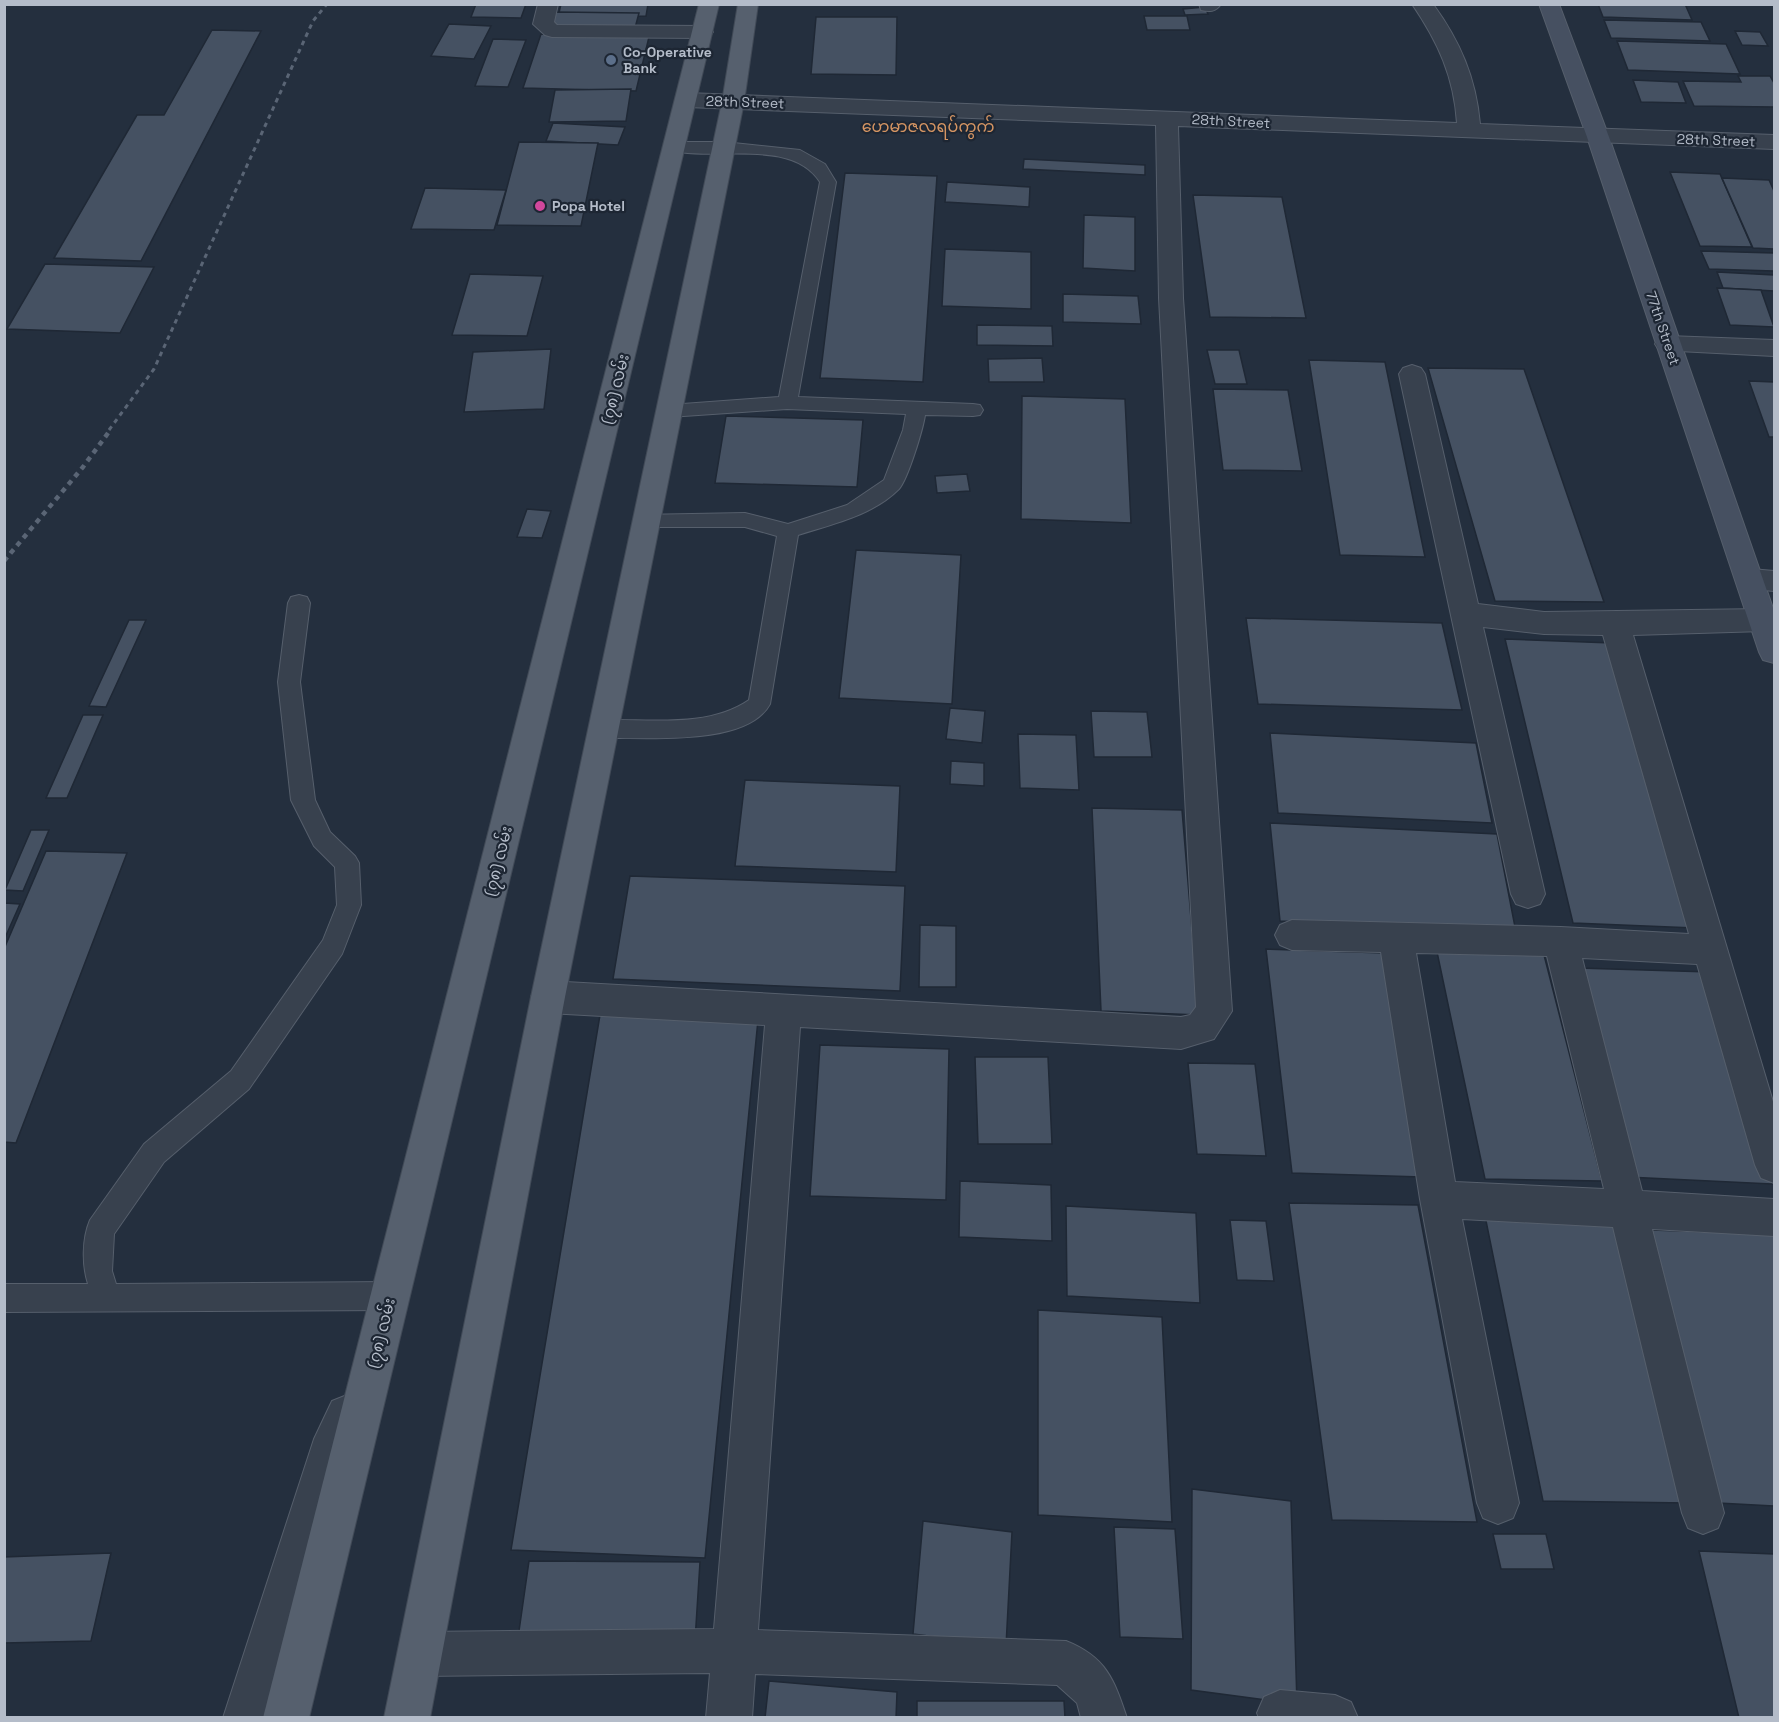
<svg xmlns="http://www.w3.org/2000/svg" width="1779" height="1722" viewBox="0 0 1779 1722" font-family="'Space Grotesk','Noto Sans Myanmar',sans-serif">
<rect width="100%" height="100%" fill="#242f3e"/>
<g fill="#455162" stroke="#1f2835" stroke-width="1.5">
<path d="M476,4H526L521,18L471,17Z"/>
<path d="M561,4H648L646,16L558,17Z"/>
<path d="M1598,4H1685L1692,20L1603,17Z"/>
<path d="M1205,7L1208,14L1185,15L1183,9Z"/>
<path d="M556,12L639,13L635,28L552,27Z"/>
<path d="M1144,16H1187L1190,30H1147Z"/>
<path d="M816,17H897L896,75L811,74Z"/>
<path d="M1604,20L1701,22L1710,41L1611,38Z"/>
<path d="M449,24L491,26L474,59L431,56Z"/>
<path d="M212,30L261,31L141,261L54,258L137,115H164Z"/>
<path d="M1735,31L1760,32L1768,46L1742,45Z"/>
<path d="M541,34L649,37L636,91L523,88Z"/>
<path d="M493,39L526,40L508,87L475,86Z"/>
<path d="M1617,41L1726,44L1740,74L1628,70Z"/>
<path d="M1738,76H1770L1774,83V107L1694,106L1683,81L1741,82Z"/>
<path d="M1633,80L1678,82L1686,103L1641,102Z"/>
<path d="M631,89L626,121L549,122L555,90Z"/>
<path d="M553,123L625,127L618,145L546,141Z"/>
<path d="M519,142L598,143L581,226L497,225Z"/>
<path d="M1024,159L1145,165V175L1023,169Z"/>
<path d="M1670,172L1720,174L1752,247L1700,246Z"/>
<path d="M845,173L937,176L923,382L820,378Z"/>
<path d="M1722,178L1769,180L1774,191V249L1753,248Z"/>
<path d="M947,182L1030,187L1029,207L945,202Z"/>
<path d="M425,188L506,190L494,230L411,229Z"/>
<path d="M1193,195L1282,197L1306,318L1210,317Z"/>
<path d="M1084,215L1135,217V271L1083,268Z"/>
<path d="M945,249L1031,252V309L942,306Z"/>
<path d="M1701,251L1774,253V271L1709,269Z"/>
<path d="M45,264L154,267L120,333L7,329Z"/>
<path d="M1717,272L1774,275V291L1723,288Z"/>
<path d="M470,274L543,276L527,336L452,335Z"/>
<path d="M1717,288L1761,290L1774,327L1730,325Z"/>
<path d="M1063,294L1138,296L1141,324L1063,322Z"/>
<path d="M977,325L1052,326L1053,346L977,345Z"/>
<path d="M551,349L544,409L464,412L473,352Z"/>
<path d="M1207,350H1239L1247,384H1215Z"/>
<path d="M1042,358L1044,382H989L988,359Z"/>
<path d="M1309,360L1385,362L1425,557L1340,555Z"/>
<path d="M1428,368L1524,369L1604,602L1495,601Z"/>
<path d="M1749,381L1774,382V437H1769Z"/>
<path d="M1213,389L1288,390L1302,471L1223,470Z"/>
<path d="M1022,396L1125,399L1131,523L1021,519Z"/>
<path d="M726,416L863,420L857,487L715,483Z"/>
<path d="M967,474L970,491L937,493L935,476Z"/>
<path d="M527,509L551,511L542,538L517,537Z"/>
<path d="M856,550L961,555L952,704L839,698Z"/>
<path d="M1246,618L1442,623L1462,710L1258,704Z"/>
<path d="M129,620H146L106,707L89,706Z"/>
<path d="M1505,639L1612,643L1695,928L1573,923Z"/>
<path d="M950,708L985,711L982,743L946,739Z"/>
<path d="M1091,711L1147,712L1152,757H1094Z"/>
<path d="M83,715H103L67,798H46Z"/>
<path d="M1270,733L1476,743L1492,823L1278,813Z"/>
<path d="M1018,734L1076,735L1079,790L1020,788Z"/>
<path d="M951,761L984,763V786L950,784Z"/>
<path d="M745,780L900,786L896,872L735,866Z"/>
<path d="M1092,808L1182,810L1199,1015L1101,1011Z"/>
<path d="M1270,823L1497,834L1516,932L1280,921Z"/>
<path d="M31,830H49L23,891L5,890Z"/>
<path d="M46,851L127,853L16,1143L4,1142V949Z"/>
<path d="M630,876L905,886L900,991L613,979Z"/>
<path d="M4,903L20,904L4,940Z"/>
<path d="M920,925L956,926V987H919Z"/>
<path d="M1266,949L1385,953L1422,1177L1292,1173Z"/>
<path d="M1437,952L1544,955L1602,1181L1485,1179Z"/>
<path d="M1578,968L1710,972L1772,1184L1627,1177Z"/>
<path d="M600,1015L758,1020L705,1558L511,1550Z"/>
<path d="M820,1045L949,1049L946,1200L810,1196Z"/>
<path d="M975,1057H1048L1052,1144H978Z"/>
<path d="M1188,1063L1255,1064L1266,1156L1197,1154Z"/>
<path d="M960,1181L1051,1185L1052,1241L959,1237Z"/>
<path d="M1289,1203L1418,1205L1477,1522L1332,1520Z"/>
<path d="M1066,1206L1196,1213L1200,1303L1067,1296Z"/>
<path d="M1485,1216L1614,1217L1688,1503L1543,1501Z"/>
<path d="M1230,1220L1266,1221L1274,1281L1237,1280Z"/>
<path d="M1651,1230L1774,1234V1506L1718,1503Z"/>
<path d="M1038,1310L1162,1317L1172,1522L1038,1515Z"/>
<path d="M1192,1489L1291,1501L1297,1704L1191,1690Z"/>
<path d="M923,1521L1012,1532L1006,1646L913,1634Z"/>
<path d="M1114,1527L1175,1529L1183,1639L1120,1637Z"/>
<path d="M1493,1534H1546L1554,1569H1501Z"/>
<path d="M1699,1551L1774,1554V1718H1739Z"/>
<path d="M111,1553L91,1641L4,1643V1557Z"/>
<path d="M529,1561L700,1562L695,1641L518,1638Z"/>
<path d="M769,1681L897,1692L896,1718H765Z"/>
<path d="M917,1701H1064L1065,1718H917Z"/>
</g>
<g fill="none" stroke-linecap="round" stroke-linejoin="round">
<defs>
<g id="lane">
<path d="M675,142H724L800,150L825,164L836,182L798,397L973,404L980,405L983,410L980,415L973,416L925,415C923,429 908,479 899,489C872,516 832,524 798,535L770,704C747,747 646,737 604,738L596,735L593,729L596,723L604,720C652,719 708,728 749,700L777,536L745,527H646L639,525L636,520L639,515L745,513L788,524L847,505L884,480L903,430L906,414L787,409L669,417L662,416L659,411L662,406L669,405L779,397L820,182C791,137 714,162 669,150L667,147L669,144Z"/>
<path d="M299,595L307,597L310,603L300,682L315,800L330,832L355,856L359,863L361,905L342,954L249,1089L164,1162L114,1234L112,1271L116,1284L390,1282L400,1286L404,1296L400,1306L390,1310L4,1312V1284H88C82,1265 82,1239 90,1220L144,1144L231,1071L323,940L337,905L335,867L314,846L291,800L278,682L288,603L291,597Z"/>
</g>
<g id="street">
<path d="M538,4H558L554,22L557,25L703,26L710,28L713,32L710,36L703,38L552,37L545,35L533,24Z"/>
<path d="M1199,4H1221C1216,12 1209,12 1201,10Z"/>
<path d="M1412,4H1433C1460,41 1476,78 1480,124L1774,135V149L1178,126L1183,298L1232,1011L1214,1039L1181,1049L800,1027L758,1630L1066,1641C1106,1657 1114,1679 1127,1718H1081L1077,1703L1057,1685L755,1674L752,1718H706L710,1673L421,1676L405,1670L399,1654L405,1638L421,1632L714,1629L765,1025L548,1013L536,1008L531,997L536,986L548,981L1181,1017L1190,1015L1196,1007L1159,298L1156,125L687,107L679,105L676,100L679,95L687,93L1457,123C1454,77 1438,42 1412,4Z"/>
<path d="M1668,336L1774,340V356L1659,350L1655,344L1659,338Z"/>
<path d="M1412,365L1421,368L1425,374L1478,604L1544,612L1764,609L1774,612V628L1764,631L1633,635L1774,1105V1183L1761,1178L1755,1165L1697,964L1582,958L1642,1191L1774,1199V1236L1652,1229L1724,1513L1718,1528L1703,1534L1688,1528L1682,1513L1613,1227L1462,1219L1519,1503L1513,1518L1498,1524L1483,1518L1477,1503L1420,1199L1381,952L1292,950L1280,945L1275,935L1280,925L1292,920L1561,927L1689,934L1603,635L1544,634L1483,627L1545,894L1540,904L1528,908L1516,904L1511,894L1399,374L1403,368ZM1416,953L1547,956L1604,1189L1455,1182Z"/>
<path d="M1751,569L1774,571V591L1741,588L1737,580L1741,572Z"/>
<path d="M347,1395L362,1401L368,1416L353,1446L269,1718H223L314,1439L332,1401Z"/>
<path d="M1280,1690L1335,1695L1351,1702L1358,1718H1259L1257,1713L1264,1697Z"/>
</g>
<path id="secondary" d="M1539,4H1559L1609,137L1774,611V663L1763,660L1759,652L1587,137Z"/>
<g id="primary">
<path d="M699,4H719L309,1718H263Z"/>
<path d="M738,4H758L744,102L565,997L430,1718H384L531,997L722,102Z"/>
</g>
</defs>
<use href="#lane" stroke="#565f6c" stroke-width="2"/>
<use href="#street" stroke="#565f6c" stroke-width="2"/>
<use href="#secondary" stroke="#565f6c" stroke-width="2"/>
<use href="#primary" stroke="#414a57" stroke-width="2"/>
<use href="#lane" fill="#38414e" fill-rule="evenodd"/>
<use href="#street" fill="#38414e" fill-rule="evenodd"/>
<use href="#secondary" fill="#465061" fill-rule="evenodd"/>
<use href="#primary" fill="#56606e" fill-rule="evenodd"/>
<path stroke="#5a6575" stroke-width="3" stroke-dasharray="4.5 4.5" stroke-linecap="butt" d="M109,430L154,369L313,21L327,4"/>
<path stroke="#5a6575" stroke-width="4.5" stroke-dasharray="5 5" stroke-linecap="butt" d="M4,561L83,467L111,429"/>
</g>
<circle fill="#5c6f8a" stroke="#1d2633" stroke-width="2" cx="611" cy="60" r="6"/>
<circle fill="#d1479c" stroke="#1d2633" stroke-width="2" cx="540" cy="206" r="6"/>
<g text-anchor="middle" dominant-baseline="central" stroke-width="4.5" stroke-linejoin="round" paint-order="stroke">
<g font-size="14" font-weight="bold" fill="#b4bcc9" stroke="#1d2633" text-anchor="start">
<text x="623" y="52">Co-Operative<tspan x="623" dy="16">Bank</tspan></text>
<text x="552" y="206">Popa Hotel</text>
</g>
<g font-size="14" fill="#b4bcc9" stroke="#1d2633">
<text transform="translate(745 102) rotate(2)">28th Street</text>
<text transform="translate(1231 121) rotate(3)">28th Street</text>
<text transform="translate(1716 140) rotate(2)">28th Street</text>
<text transform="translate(1663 328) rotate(71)">77th Street</text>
</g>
<g font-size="16" fill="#d59563" stroke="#1d2633">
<text x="928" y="126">ဟေမာဇလရပ်ကွက်</text>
</g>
<g font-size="16" fill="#b4bcc9" stroke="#1d2633">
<text transform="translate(615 389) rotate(-76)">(၇၈) လမ်း</text>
<text transform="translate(498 861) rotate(-76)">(၇၈) လမ်း</text>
<text transform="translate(381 1333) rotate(-76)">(၇၈) လမ်း</text>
</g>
</g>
<rect width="1779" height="1722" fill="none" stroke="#b4bcc9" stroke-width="12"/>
</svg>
